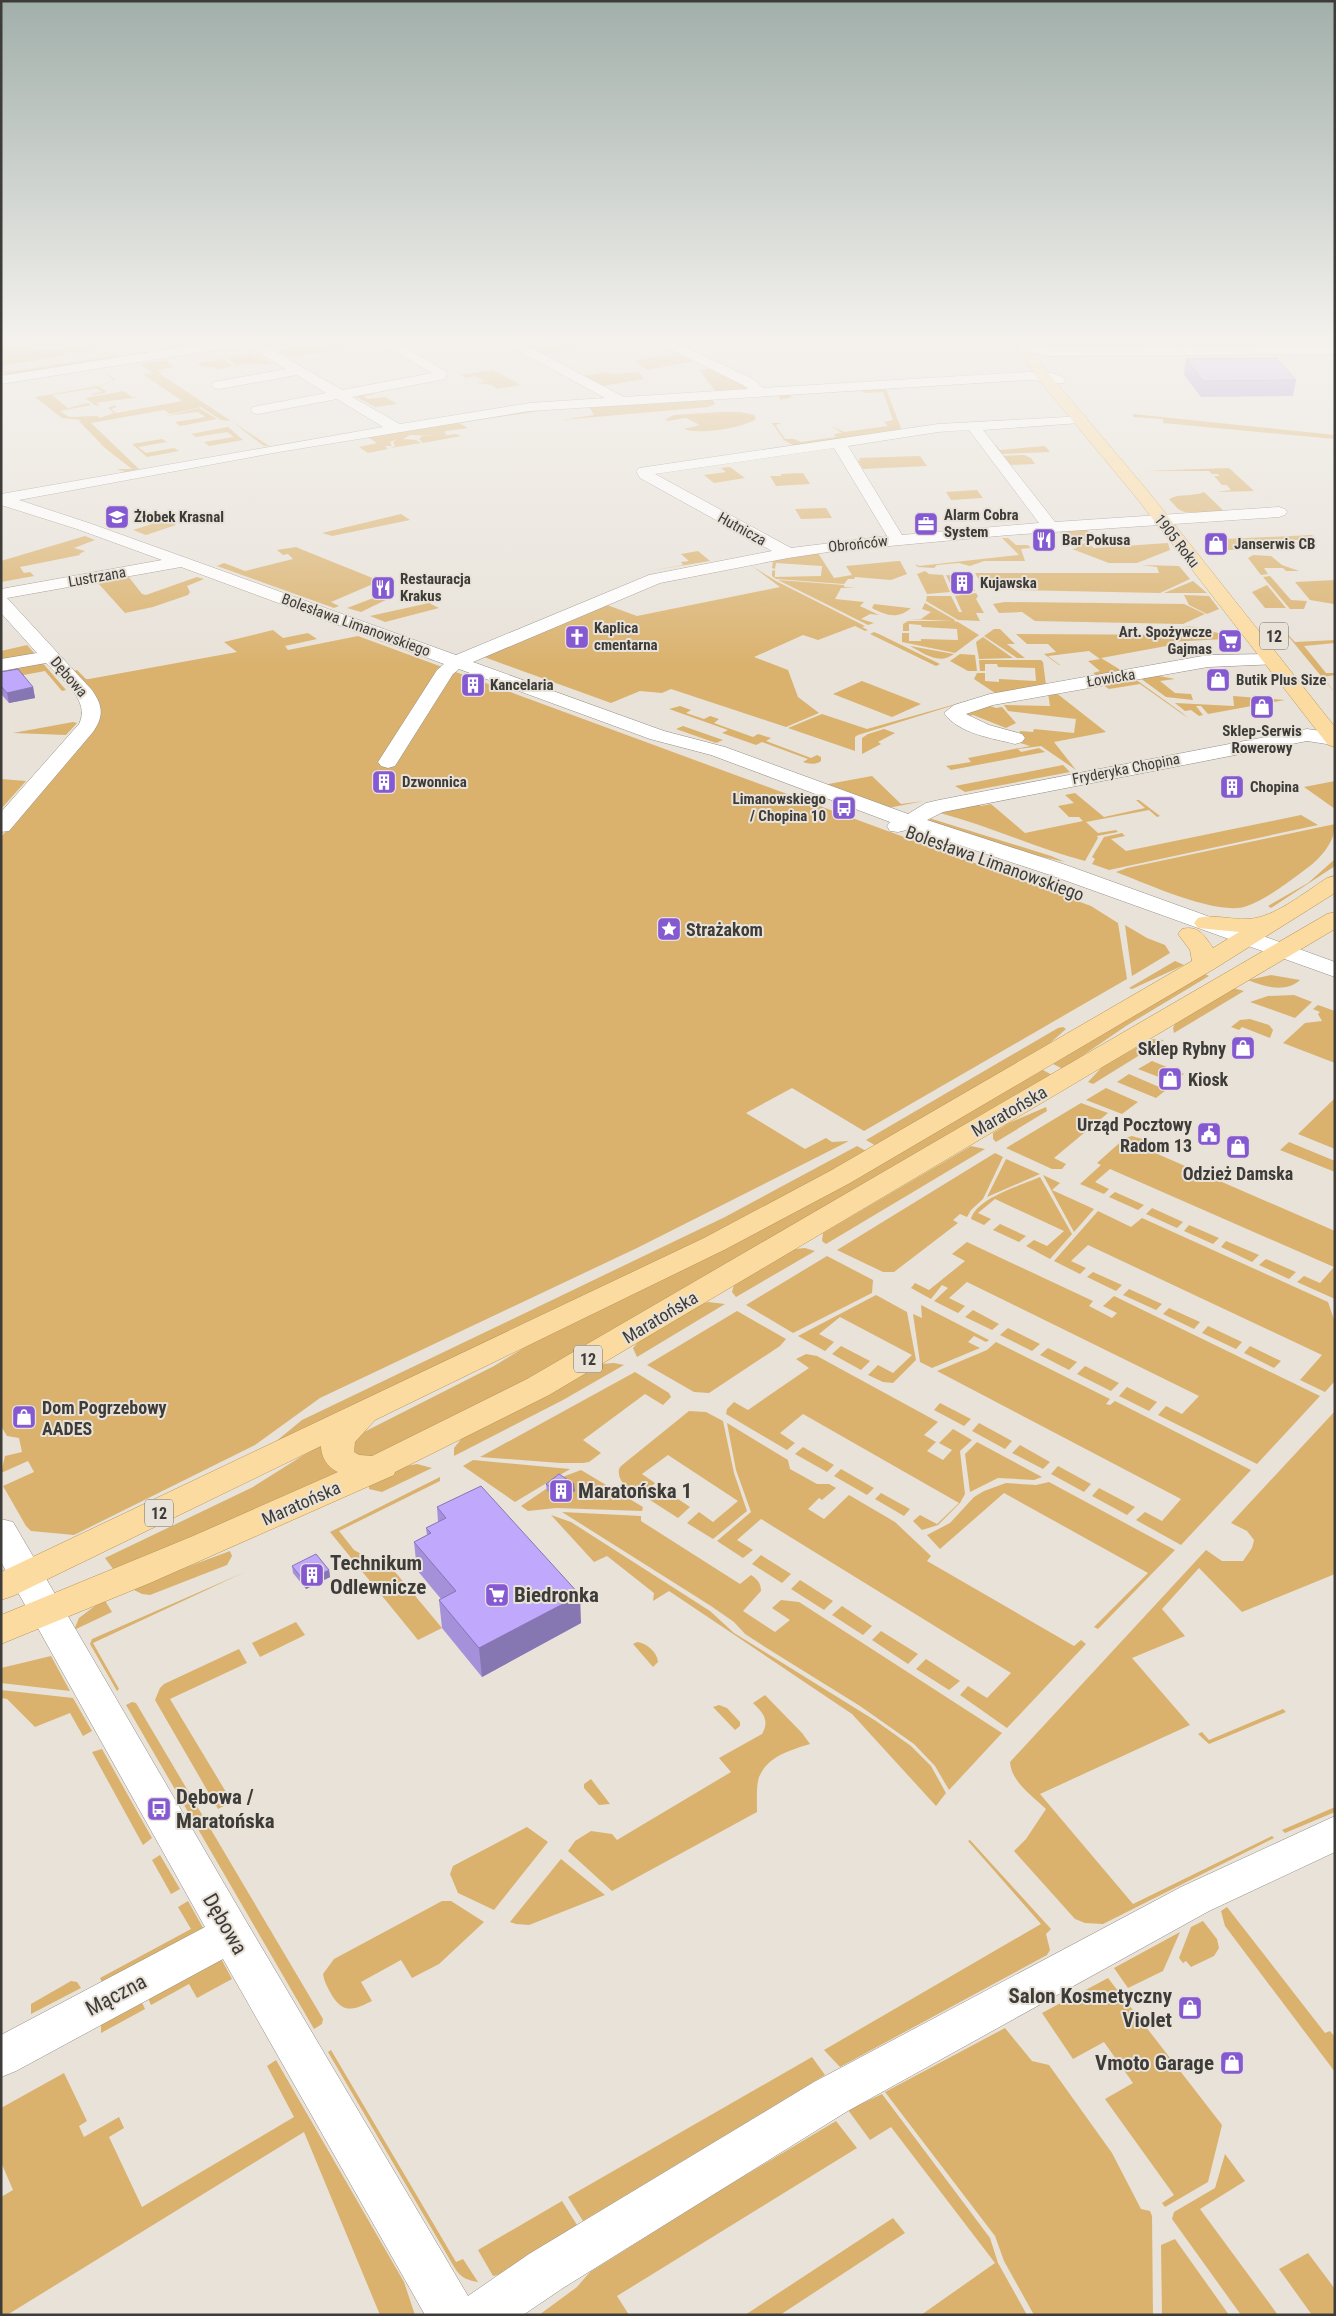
<svg xmlns="http://www.w3.org/2000/svg" width="1336" height="2316" viewBox="0 0 1336 2316" font-family="'Roboto Condensed',sans-serif">
<rect width="100%" height="100%" fill="#e8e2d9"/>
<g fill="#dab26e">
<path d="M14,340H32L39,346L58,343V341L55,340L66,342L35,347L40,351L88,344H78L86,342L79,340H88L96,347L90,348L93,351L66,353L67,355L1,366V346L17,344Z"/>
<path d="M373,340L380,344L289,357L277,350L320,343L329,348L325,345Z"/>
<path d="M575,340L588,347L543,354L531,348Z"/>
<path d="M851,340H857L859,344L865,345L965,343L967,346L1002,344L1004,345L855,349Z"/>
<path d="M681,353L695,361L647,370L634,361Z"/>
<path d="M251,354L261,360L254,362L263,360L254,354H256L272,364H246L214,370L218,368L201,366L197,363L224,359L233,366L236,365L227,358Z"/>
<path d="M113,356L117,359L8,376L2,371L12,370L14,371Z"/>
<path d="M165,360L174,367L157,370L162,373L160,374L269,446H264L231,421L221,420L201,407L170,414L164,410L91,423L139,469L125,472L117,469H132L105,448L79,421L81,420L62,418L35,397L99,386L113,380L102,370L117,381L114,380L99,387L106,391L105,393L93,395L91,394L102,392L96,388L52,395L68,408L88,403L91,405L60,411L69,417L97,416L100,418L114,413L108,408L114,405L117,407L111,409L116,413L182,401L143,374L153,373L139,364Z"/>
<path d="M714,368L751,389L717,393L699,370Z"/>
<path d="M493,370L521,385L497,389L492,385L476,383L485,381L475,376L466,378L461,375Z"/>
<path d="M607,372L612,374L639,372L644,379L603,386L583,376Z"/>
<path d="M886,389L902,431L795,446L784,440L772,423H782L775,425L785,439H794L801,442L836,437L834,434L842,433L831,426L844,432L888,426L884,422L893,420L883,392L864,393L861,391L790,395L792,397L781,400L777,395Z"/>
<path d="M124,391L132,397H139L96,403L100,405L96,406L85,398Z"/>
<path d="M370,392L375,394L363,396L368,399L385,397L397,404L375,407L353,395Z"/>
<path d="M712,398L715,404L708,407L561,420L594,415L589,407L551,409Z"/>
<path d="M199,408L217,419L180,426L175,422L206,417L197,412L166,416Z"/>
<path d="M542,409L546,410L459,423L468,428L446,431L444,432L447,435L443,436L456,434L461,436L423,443L419,439L422,436H437L410,435L403,439L416,440L421,443L391,448L395,446L393,442L397,439L390,442L392,446H385L388,449L368,453L359,447L377,443L368,437Z"/>
<path d="M720,412H740L754,415L756,419C743,428 699,435 684,429L700,425L686,418L667,421L666,419L674,415Z"/>
<path d="M1133,414L1335,435V439L1163,423V419L1133,417Z"/>
<path d="M228,427L243,440L209,446L204,442L234,437L227,432L196,437L191,434Z"/>
<path d="M162,439L167,442L138,447L146,453L174,448L179,451L147,457L132,444Z"/>
<path d="M993,445H996L1000,450L1045,446L1050,452L999,454Z"/>
<path d="M1024,455L1031,458L1035,464L1008,465L1001,456Z"/>
<path d="M920,456L927,466L863,469L858,461L860,460L859,458Z"/>
<path d="M730,467L745,478L714,483L704,475L726,472L721,468Z"/>
<path d="M1229,468L1254,491L1216,492L1231,490L1227,485H1222L1214,476H1219L1218,474H1212L1209,471H1146Z"/>
<path d="M803,473L810,484L776,486L770,476H781V474Z"/>
<path d="M977,490L983,498L951,500L946,492Z"/>
<path d="M1204,492L1226,513L1184,512L1178,509L1169,499C1180,493 1194,497 1204,492Z"/>
<path d="M826,508L832,518L801,519L795,509Z"/>
<path d="M401,514L410,520L332,536L322,533Z"/>
<path d="M164,520L176,525L146,535L133,530Z"/>
<path d="M1086,529L1096,540L1073,542L1067,535L1059,532Z"/>
<path d="M1312,535L1316,539L1277,541L1282,546L1271,550H1220L1213,546H1222L1219,542L1202,540Z"/>
<path d="M85,536L95,540L74,548L85,551L79,554L80,555L20,567L24,573L30,572L34,576L1,582V561Z"/>
<path d="M1002,538H1008L1016,545H1028L1031,548L1021,549L1025,561H984L970,566L959,563L937,565L934,568L918,567L915,564L919,566L1019,555Z"/>
<path d="M1089,543L1094,548L1168,543L1170,550L1137,563H1109L1072,549L1077,548L1075,544Z"/>
<path d="M296,547L303,550L380,581L331,602L339,606L334,608L217,566L224,563L245,571L293,559L288,554L283,555L277,550Z"/>
<path d="M698,551L710,561L649,571L683,565L681,562L689,561L681,554Z"/>
<path d="M818,553L834,578L852,575L846,566L898,561H900L907,574L891,580L855,577L854,579H848L844,584L776,579L772,576V571L775,570V577L821,576L822,566L776,563L775,569L772,568L773,561Z"/>
<path d="M1253,555L1271,556L1282,565L1299,571H1286L1283,568H1264L1268,574L1261,575L1248,558Z"/>
<path d="M1142,565L1179,566L1190,579L1160,593L1016,590L997,584L1003,583L1001,580H985L987,583H981L975,573H1159L1157,567Z"/>
<path d="M752,566L776,581L865,626L862,627L868,630L865,631L855,626L818,640L803,635L754,657L788,670L798,697L819,713L786,727L671,689L662,693L640,691L611,703L484,657L607,605L637,616L780,587Z"/>
<path d="M925,571L929,574L943,575L950,592L927,594L917,574Z"/>
<path d="M953,572L965,574L975,591L954,592L946,575L957,576Z"/>
<path d="M128,576L142,594L146,595L197,577L204,579L187,586L190,592L188,595L153,607L125,613L97,582Z"/>
<path d="M1270,576L1291,600L1307,601L1304,609H1290L1263,577Z"/>
<path d="M778,580L844,585V587L855,588H841L835,599L864,602L860,606L879,615L870,614L861,619L874,623L868,625Z"/>
<path d="M1335,580L1334,604L1310,600L1295,582Z"/>
<path d="M1193,581L1207,593H1164Z"/>
<path d="M1267,585L1286,608H1265L1252,592Z"/>
<path d="M976,593L978,596L976,599L984,613H976L980,621L958,620L926,601L927,596H951L959,612H962L955,596Z"/>
<path d="M1184,595L1209,596L1219,609L1207,614L1189,605Z"/>
<path d="M394,596L361,612L347,608L376,597Z"/>
<path d="M1005,602L1184,604L1205,614L1183,624L1035,621L1022,612L999,613L993,604Z"/>
<path d="M429,603L439,608L385,622L370,616Z"/>
<path d="M925,603L955,620L954,621L958,622L979,635L955,653L902,642V633H909V641H921V639L958,640L957,629L922,627L921,625L909,624V631H903V624L908,621H952L909,619H921L931,612L922,609Z"/>
<path d="M874,604L909,608H911C898,620 885,615 872,608Z"/>
<path d="M1279,625L1295,642L1335,640V643L1304,646L1326,673H1335V675L1323,677L1335,693Z"/>
<path d="M1183,626L1195,627L1222,634L1225,639L1169,642L1172,645L1101,658L1124,672L1098,676L1093,673L1100,671L1088,661L1100,659L1089,651L1048,656L1060,665H1059L1044,654L1056,652L1048,644H1027L1016,634L1203,635L1200,629Z"/>
<path d="M994,629H1000L1015,644H1007L1025,658H1017L984,636Z"/>
<path d="M273,630L283,638L308,633L317,639L285,646L288,650L358,636L1091,906L1118,923L1127,979L864,1131L792,1088L746,1113L805,1149L826,1138L832,1142L849,1141L637,1248L320,1398L255,1445L74,1535L31,1531L26,1526L3,1486L34,1472L28,1461L1,1473L5,1456L22,1452L19,1438L7,1436L1,1426V837L92,730L100,707L99,702L73,671L77,670L86,679H89L237,652L224,642Z"/>
<path d="M874,632L881,635L940,664L936,666L870,634Z"/>
<path d="M983,637L1013,658L979,659L976,642Z"/>
<path d="M27,645L37,656L1,663V651Z"/>
<path d="M910,646L954,654C939,665 925,654 910,646Z"/>
<path d="M960,654L975,655L977,671H968L950,661Z"/>
<path d="M40,660L66,690L62,691L45,671L13,677L8,670L1,671V667Z"/>
<path d="M979,660H1041L1043,662L1046,685L995,693L974,679L977,673H985V681L999,682V679L1036,681L1035,668L998,667L997,664H985V671H980Z"/>
<path d="M1154,675L1175,679L1160,681L1175,693L1191,694L1193,700L1166,697L1140,678Z"/>
<path d="M1135,679L1181,712L1188,718L1140,684L1109,689L1103,685Z"/>
<path d="M862,681L921,704L892,717L833,694Z"/>
<path d="M1055,692L1106,732L1054,742L1076,770L1041,746L1018,749L1021,752L1039,748L1045,752L951,770L946,766L971,762L968,758L1030,746L1017,742L1020,731L1033,732L1034,729L1074,733L1076,719L1008,711L1004,705L1050,706L1048,693Z"/>
<path d="M1233,696L1285,700L1208,714L1201,706H1196L1203,715L1199,716L1191,710L1185,711L1175,703L1234,706Z"/>
<path d="M977,698L858,735L855,737V751L788,728L822,714L867,729Z"/>
<path d="M985,704L996,708L1002,707L1016,723L1006,728L973,715L965,717L960,713Z"/>
<path d="M680,706L691,710L686,713L704,719L710,716L719,719L714,723L753,737L758,734L771,738L766,741L811,758L817,755L821,757V761C816,765 809,764 803,762L808,759L762,742L756,745L722,733L728,730L669,709Z"/>
<path d="M73,722L77,723L66,735L13,733Z"/>
<path d="M683,726L723,740L716,743L676,729Z"/>
<path d="M884,729L895,733L878,742L881,744L862,754V738L868,734Z"/>
<path d="M1063,765L1070,772L965,792L955,786Z"/>
<path d="M872,776L901,804L924,801L888,808L823,785Z"/>
<path d="M1,779L26,781L1,809Z"/>
<path d="M1335,781V809L1304,787Z"/>
<path d="M1075,793L1104,817L1145,808L1136,800H1139L1160,816L1157,817L1149,810L1086,822L1098,833L1116,830L1118,832L1097,836L1098,838L1085,861C1036,848 989,826 940,813L979,804L981,806L991,804L1025,833L1083,821L1079,817H1069L1058,806L1074,803L1065,795Z"/>
<path d="M1301,815L1318,825L1109,870L1092,864L1095,859L1092,857L1104,837L1122,833L1125,836L1111,839L1126,851Z"/>
<path d="M929,818L1051,856L1065,862L1017,851L930,821Z"/>
<path d="M1335,824C1335,844 1318,861 1302,872C1286,884 1266,899 1247,906C1219,917 1145,883 1116,872L1127,868Z"/>
<path d="M1335,859V866L1271,908L1268,906L1308,883Z"/>
<path d="M1125,925L1147,938L1165,945L1170,953L1132,976Z"/>
<path d="M1175,961L1184,965L1132,989L1129,988Z"/>
<path d="M1203,973L1209,976L1126,1026L1063,1069L1053,1064Z"/>
<path d="M1271,975L1300,980C1286,993 1264,987 1248,980Z"/>
<path d="M1233,988L1244,991L1174,1033L1173,1028L1175,1024Z"/>
<path d="M1294,995L1312,1002L1295,1018L1250,1002L1268,996Z"/>
<path d="M1318,1005L1335,1011V1063L1283,1043L1305,1023L1322,1021L1318,1014L1320,1012L1313,1009Z"/>
<path d="M1250,1019L1269,1025L1273,1030L1270,1038L1242,1027L1239,1030L1231,1027L1240,1020Z"/>
<path d="M1063,1027L1066,1029L1041,1051L878,1147L866,1140L1058,1028Z"/>
<path d="M1152,1039L1164,1040L1093,1084L1088,1082L1103,1066Z"/>
<path d="M1152,1061L1184,1074L1177,1079L1167,1076L1164,1079L1138,1069Z"/>
<path d="M1043,1070L1052,1075L608,1339L374,1458L355,1454L353,1441L362,1433L494,1366L530,1344Z"/>
<path d="M1129,1074L1166,1090L1156,1098L1117,1082Z"/>
<path d="M1106,1088L1138,1102L1122,1114L1086,1100Z"/>
<path d="M1335,1098V1149L1298,1134Z"/>
<path d="M1081,1103L1108,1113L1054,1158L1066,1164L1062,1169H1052L1006,1148Z"/>
<path d="M1046,1107L1047,1111L996,1142L993,1139V1133L1009,1123Z"/>
<path d="M1132,1136L1153,1142L1146,1149L1335,1231V1299L1297,1282L1304,1276L1320,1283L1334,1267L1110,1169L1095,1182L1109,1189L1104,1194L1080,1184L1101,1165L1097,1163L1125,1138Z"/>
<path d="M1289,1142L1335,1161V1172L1280,1150Z"/>
<path d="M857,1146L868,1152L718,1233L274,1443L302,1420L725,1217Z"/>
<path d="M971,1146L985,1149L826,1244L822,1241L823,1233Z"/>
<path d="M995,1153L1003,1157L983,1199L971,1210L967,1217L960,1214L953,1220L958,1223L894,1272H883L837,1250Z"/>
<path d="M1006,1159L1040,1174L987,1197Z"/>
<path d="M1043,1175L1060,1183L1052,1190L1094,1209L1074,1232Z"/>
<path d="M1040,1177L1072,1234L1050,1259L1026,1246L1034,1240L1047,1246L1064,1231L995,1199L978,1213L991,1219L984,1225L971,1219C976,1198 1022,1185 1040,1177Z"/>
<path d="M1115,1192L1144,1205L1138,1210L1109,1197Z"/>
<path d="M1152,1208L1183,1222L1177,1228L1146,1214Z"/>
<path d="M1098,1211L1131,1227L1142,1218L1328,1302L1335,1322V1381L1325,1392L1300,1380L1322,1355L1088,1245L1071,1261L1086,1268L1080,1274L1054,1261Z"/>
<path d="M1000,1224L1026,1236L1019,1242L993,1230Z"/>
<path d="M1189,1225L1219,1238L1213,1244L1184,1231Z"/>
<path d="M1226,1241L1259,1255L1252,1262L1221,1247Z"/>
<path d="M967,1242L1093,1301L1089,1306L1112,1318L1117,1313L1103,1306L1114,1296L1320,1396L1257,1464L1158,1415L1166,1406L1182,1414L1199,1396L967,1282L949,1298L965,1306L958,1313L934,1301L948,1288L942,1285L931,1299L911,1288L915,1283L929,1290L965,1261L952,1254Z"/>
<path d="M805,1248L815,1251L736,1297L732,1292L734,1285L795,1249Z"/>
<path d="M827,1256L873,1280L872,1293L793,1333L746,1305Z"/>
<path d="M1266,1259L1296,1272L1289,1279L1259,1265Z"/>
<path d="M1093,1272L1122,1285L1116,1291L1087,1277Z"/>
<path d="M1129,1289L1162,1304L1156,1310L1123,1295Z"/>
<path d="M876,1295L907,1312L916,1360L893,1383L883,1382L868,1375L878,1365L893,1373L912,1355L840,1317L819,1334L834,1342L825,1351L798,1336Z"/>
<path d="M708,1302L725,1304L637,1357L633,1348L640,1340L701,1304Z"/>
<path d="M921,1305L989,1340L986,1342L974,1336L968,1342L980,1348L932,1368L920,1362L913,1314L922,1318Z"/>
<path d="M1169,1308L1200,1322L1194,1329L1163,1314Z"/>
<path d="M973,1310L999,1324L992,1330L965,1317Z"/>
<path d="M737,1311L786,1339L780,1346L709,1393L694,1392L647,1365Z"/>
<path d="M1208,1326L1242,1342L1236,1349L1202,1333Z"/>
<path d="M1008,1328L1040,1344L1032,1351L1000,1335Z"/>
<path d="M996,1342L1110,1399L1106,1404L1110,1405L1115,1401L1251,1470L1181,1545L1136,1520L1145,1512L1162,1521L1181,1499L937,1371L987,1350Z"/>
<path d="M841,1346L870,1361L861,1370L832,1354Z"/>
<path d="M1250,1346L1281,1361L1274,1368L1244,1353Z"/>
<path d="M1048,1348L1077,1362L1069,1370L1040,1355Z"/>
<path d="M806,1354L817,1356L938,1422L924,1435L936,1442L927,1451L943,1460L952,1450L939,1443L953,1429L972,1440L960,1451L965,1494L960,1503L938,1525L922,1530L913,1521L920,1515L937,1524L959,1503L803,1414L780,1433L795,1443L787,1450L726,1414L727,1409L734,1402L748,1410L809,1368L796,1359Z"/>
<path d="M614,1363L624,1365L563,1400L454,1456V1448L462,1438L599,1364Z"/>
<path d="M1085,1366L1119,1383L1111,1391L1077,1374Z"/>
<path d="M635,1372L669,1393L671,1397L663,1405L645,1394L583,1440L601,1453L589,1462L583,1463H560L480,1457Z"/>
<path d="M1127,1387L1157,1402L1149,1411L1119,1396Z"/>
<path d="M940,1403L971,1419L964,1426L934,1410Z"/>
<path d="M689,1411L706,1412L723,1421L734,1473L747,1511L713,1539L687,1523L699,1512L713,1522L738,1501L668,1455L642,1474L655,1483L642,1496C631,1489 617,1484 619,1469L621,1466Z"/>
<path d="M1335,1411V1574L1242,1612L1199,1568L1162,1609L1185,1636L1132,1658L1190,1725L1040,1794L1133,1904L1272,1836L1274,1838L1103,1924L1085,1923L1075,1919L1014,1851L1026,1839L1046,1809C1033,1796 1011,1782 1010,1762L1206,1550L1222,1561H1243L1252,1548L1254,1540L1247,1531L1231,1523Z"/>
<path d="M727,1423L788,1460L790,1469L817,1484H829L836,1488L822,1500L819,1498L808,1509L824,1519L849,1495L895,1522L931,1556L927,1561L1074,1646L1081,1640L1086,1644L1007,1728L960,1695L968,1686L987,1698L1011,1673L761,1519L737,1540L753,1550L743,1558L717,1541L751,1512L736,1470Z"/>
<path d="M979,1423L1012,1441L1005,1449L972,1431Z"/>
<path d="M977,1442L1042,1477L1034,1480L998,1478L970,1492L965,1454Z"/>
<path d="M1020,1445L1050,1462L1043,1469L1012,1453Z"/>
<path d="M318,1446H322L329,1465L339,1474L116,1573L105,1558L253,1487Z"/>
<path d="M803,1447L834,1465L827,1472L795,1454Z"/>
<path d="M473,1460L570,1469L515,1502L463,1466Z"/>
<path d="M417,1464L432,1468L382,1492L369,1489V1483L406,1466Z"/>
<path d="M1058,1466L1091,1484L1084,1492L1051,1474Z"/>
<path d="M841,1469L874,1488L867,1495L834,1476Z"/>
<path d="M581,1470L643,1507L642,1511L556,1508L528,1511L521,1506L565,1476Z"/>
<path d="M440,1477V1481L339,1531L354,1550L396,1573L442,1628L418,1640L330,1532Z"/>
<path d="M1049,1482L1175,1550L1098,1629L1094,1627L1148,1573L1004,1493L940,1549L927,1535L950,1523L974,1497L984,1491L1006,1483L1036,1485Z"/>
<path d="M1099,1488L1135,1507L1127,1515L1092,1496Z"/>
<path d="M663,1489L690,1507L678,1518L650,1500Z"/>
<path d="M881,1493L910,1509L904,1516L875,1499Z"/>
<path d="M562,1512L641,1516V1521L740,1584L751,1575C757,1579 761,1583 761,1591L743,1611L775,1632L790,1620L772,1608L781,1600L799,1602L1002,1733L949,1790L935,1766L914,1744L860,1706L765,1647L745,1634L734,1622L711,1606Z"/>
<path d="M551,1515L571,1522L710,1611L734,1633L876,1721L911,1746L931,1766L946,1793L936,1806L852,1714L669,1591L653,1601L654,1593L607,1556L594,1562Z"/>
<path d="M230,1551L232,1556L227,1565L150,1595L142,1594L130,1588Z"/>
<path d="M761,1555L791,1574L782,1583L752,1564Z"/>
<path d="M245,1572L93,1643L119,1689L117,1691L90,1644L92,1639Z"/>
<path d="M800,1580L833,1601L824,1610L791,1589Z"/>
<path d="M104,1599L112,1612L74,1630L79,1618Z"/>
<path d="M842,1606L872,1626L863,1635L832,1615Z"/>
<path d="M296,1622L305,1635L260,1657L252,1643Z"/>
<path d="M881,1631L918,1654L908,1664L872,1640Z"/>
<path d="M637,1642C647,1643 657,1652 658,1662L653,1667L633,1644Z"/>
<path d="M239,1649L247,1663L170,1699L232,1802L218,1809L155,1700L160,1688L164,1684Z"/>
<path d="M51,1656L70,1691L1,1683V1668Z"/>
<path d="M926,1659L960,1681L949,1690L916,1669Z"/>
<path d="M1,1690L73,1698L92,1731L83,1736L70,1713L35,1727L7,1699L1,1698Z"/>
<path d="M765,1695L802,1733L810,1744C791,1750 768,1756 759,1777C756,1786 757,1801 757,1812L612,1891L568,1851L575,1841L591,1831L612,1834L617,1840L731,1772L719,1758L762,1734C770,1720 763,1713 753,1703Z"/>
<path d="M132,1702L136,1703L323,2019L322,2024L314,2029L126,1705Z"/>
<path d="M719,1705L727,1708L740,1722V1726L735,1730L713,1707Z"/>
<path d="M1283,1709L1286,1712L1209,1744L1198,1734L1202,1732L1209,1740Z"/>
<path d="M102,1749L152,1838L143,1845L92,1752Z"/>
<path d="M591,1779L610,1804L599,1805L584,1788V1784Z"/>
<path d="M1335,1807V1812L1285,1833L1282,1830Z"/>
<path d="M527,1827L548,1842L494,1910L458,1893L450,1874L453,1866Z"/>
<path d="M970,1840L1051,1929L1046,1934L1050,1950L1047,1955L840,2067L824,2050L1041,1924L968,1841Z"/>
<path d="M160,1855L180,1889L171,1894L152,1860Z"/>
<path d="M561,1859L605,1895L529,1925L516,1924L510,1922Z"/>
<path d="M188,1901L207,1935L106,1990L100,1978L191,1929L178,1907Z"/>
<path d="M442,1901H451L484,1922L439,1964L412,1978L401,1960L361,1982L372,2001C352,2011 342,2014 330,1992C327,1986 324,1981 323,1974L334,1959Z"/>
<path d="M1227,1907L1325,2033L1330,2031L1335,2037V2072L1225,1926L1221,1911Z"/>
<path d="M1203,1921L1217,1939L1219,1948L1214,1956L1191,1967L1186,1961L1183,1963L1179,1958L1191,1927Z"/>
<path d="M1180,1932L1163,1971L1128,1988L1114,1968Z"/>
<path d="M217,1951L232,1979L197,1998L189,1984L151,2005L145,1992Z"/>
<path d="M1108,1978L1222,2125L1208,2182L1165,2207L1162,2203L1174,2195L1105,2099L1133,2083L1104,2042L1073,2059L1042,2013L1066,2000L1073,2002L1080,1998V1993Z"/>
<path d="M71,1981L77,1982L81,1988L31,2014V2004Z"/>
<path d="M139,1996L145,2009L101,2033V2017Z"/>
<path d="M1005,2028L1032,2061L1049,2065L1112,2153L1141,2209L1150,2211L1152,2216L1153,2315H1034L1004,2261L995,2236L885,2092Z"/>
<path d="M331,2050L456,2262L463,2259L478,2282C465,2280 459,2276 453,2265L328,2052Z"/>
<path d="M812,2057L825,2075L583,2221L568,2197Z"/>
<path d="M276,2060L404,2282L415,2315H380L304,2132L7,2315H1V2197L13,2190L1,2162V2108L64,2073L87,2121L79,2126L84,2137L119,2117L124,2128L109,2137L142,2207L294,2117L267,2066Z"/>
<path d="M882,2094L990,2238L998,2263L1027,2315H921L995,2263L891,2127L870,2140L848,2110Z"/>
<path d="M836,2121L857,2148L617,2296L629,2315H539L577,2287L590,2272L717,2192Z"/>
<path d="M1225,2154L1245,2181L1200,2209L1278,2315H1241L1172,2219L1174,2212L1215,2188Z"/>
<path d="M562,2201L577,2225L498,2275L493,2276L478,2250Z"/>
<path d="M893,2218L905,2233L780,2315H745Z"/>
<path d="M1175,2239L1229,2315H1162L1161,2245Z"/>
<path d="M1308,2253L1335,2289V2315H1312L1279,2269Z"/>
</g>
<g fill="none" stroke-linecap="round" stroke-linejoin="round">
<defs>
<g id="minor">
<path d="M226,340H260L259,342L342,390L432,373L375,340H392L447,372L445,379L352,397L400,424L530,403L605,398L499,340H516L624,397L748,389L743,385L652,340H670L753,379L763,388L1028,372C1040,372 1057,371 1066,380L1064,383C1057,385 1038,380 1028,380L530,411L279,452L19,500L89,523L456,655L649,575L772,551L640,478L636,471L639,468L938,424L1085,416L1087,419L1085,422L1080,423L983,430L1055,522L1279,507L1285,509L1287,512L1285,515L1279,517L1009,535L835,551L788,558L660,583L473,662L664,731L725,747L908,814L926,803L939,800L1307,729L1335,733V745H1333L1307,741L943,812L927,820L1066,865L1335,962V977L1050,875L911,829L898,832L890,831L887,826L890,822L711,755L650,739L459,669L453,674L395,766L388,768L381,766L378,762L437,670L444,664L181,567L7,598L92,690C103,706 104,716 93,732L9,831L1,832V812L79,724C91,700 61,679 46,663L1,671V659L37,653L1,613V589L162,560L77,529L1,505V494L383,427L337,399L258,414L253,413L251,410L253,407L326,393L297,375L219,389L214,388L212,385L214,382L286,369L246,345L1,384V376ZM969,430L1039,523L902,535L848,446L938,432ZM834,448L887,536L791,548L655,474Z"/>
<path d="M1036,345L1049,348L1335,346V354L1049,356L1031,352L1029,349L1031,346Z"/>
<path d="M1272,654L1279,656L1281,660L1279,664L1208,667L993,705L966,714L989,725L1022,734L1025,738L1022,742L1015,744C992,738 959,734 944,713L954,705L990,694L1208,655Z"/>
<path d="M1,1519L13,1522L246,1921L468,2296L529,2254L814,2082L1181,1887L1335,1816V1852L1209,1911L846,2112L563,2288L523,2315H425L223,1959L16,2071L1,2077V2035L205,1927L1,1562Z"/>
</g>
<g id="major">
<path d="M1013,340H1026L1048,373L1147,490L1335,727V747L1328,745L1135,496L1038,379Z"/>
<path d="M1335,876V893L1214,969L850,1183L724,1250L375,1420L355,1442L354,1452L359,1455L372,1456L527,1379L1327,914L1335,912V929L549,1395L395,1472L394,1475L150,1583L1,1644V1615L193,1536L338,1472C327,1467 321,1457 321,1446L13,1596L1,1600V1572L704,1238L830,1171L1192,961L1190,950L1178,934L1182,929C1198,925 1204,935 1213,948L1239,932L1198,928L1194,923L1198,918C1214,914 1231,920 1248,919C1274,918 1305,892 1327,878Z"/>
</g>
</defs>
<use href="#minor" stroke="#938d84" stroke-width="1"/>
<use href="#major" stroke="#b89452" stroke-width="1"/>
<use href="#minor" fill="#fff" fill-rule="evenodd"/>
<use href="#major" fill="#fcdba0" fill-rule="evenodd"/>
</g>
<g fill="#a590da">
<path d="M1186,359L1296,380L1293,396L1201,397L1184,375Z"/>
<path d="M1,672L33,687L35,698L9,703L1,694Z"/>
<path d="M546,1484L575,1491L562,1501L547,1491Z"/>
<path d="M437,1507L581,1623L482,1677L442,1628L439,1600L441,1599L417,1570L414,1542L427,1535L426,1528L438,1522Z"/>
<path d="M292,1566L329,1570L330,1577L306,1589L293,1573Z"/>
</g>
<g fill="#8676b1">
<path d="M33,687L35,698L9,703L7,693Z"/>
<path d="M574,1484L575,1491L562,1501V1494Z"/>
<path d="M329,1570L330,1577L306,1589L305,1582Z"/>
<path d="M580,1595L581,1623L482,1677L479,1648Z"/>
</g>
<g fill="#c0a8fd" stroke="#8676b1">
<path d="M1276,358L1296,380L1203,381L1186,359Z"/>
<path d="M18,669L33,687L7,693L1,686V672Z"/>
<path d="M559,1474L574,1484L562,1494L546,1484Z"/>
<path d="M481,1486L580,1595L479,1648L439,1600L456,1591L414,1542L431,1533L426,1528L446,1518L437,1507Z"/>
<path d="M316,1554L329,1570L305,1582L292,1566Z"/>
</g>
<linearGradient id="sky" x2="0" y2="1"><stop stop-color="#a1afaa"/><stop offset="0.51" stop-color="#f5f2ee"/><stop offset="1" stop-color="#f5f2ee" stop-opacity="0"/></linearGradient>
<rect width="1336" height="665" fill="url(#sky)"/>
<defs>
<symbol id="school-square" viewBox="-11 -11 22 22"><rect x="-9" y="-9" width="18" height="18" rx="4" fill="#8459d2" stroke="#e8e2d9"/><path d="M0-5L7-2L0 1L-7-2ZM-4 1L0 2.5L4 1V4Q0 6-4 4Z" fill="#fff"/></symbol>
<symbol id="office-square" viewBox="-11 -11 22 22"><rect x="-9" y="-9" width="18" height="18" rx="4" fill="#8459d2" stroke="#e8e2d9"/><path d="M-6-3h4V-5.5h4V-3h4V5H-6ZM-1-4.5V-3h2v-1.5ZM-6 0V1H6V0Z" fill="#fff"/></symbol>
<symbol id="restaurant-square" viewBox="-11 -11 22 22"><rect x="-9" y="-9" width="18" height="18" rx="4" fill="#8459d2" stroke="#e8e2d9"/><path d="M-5-6h1v4h1v-4h1v4h1v-4h1v5L-1.5 .5V6h-2V.5L-5-1ZM5-6V6H3V1.5H1.5Q1.5-4 5-6Z" fill="#fff"/></symbol>
<symbol id="shop-square" viewBox="-11 -11 22 22"><rect x="-9" y="-9" width="18" height="18" rx="4" fill="#8459d2" stroke="#e8e2d9"/><path d="M-5-2.5h2.3a2.7 3.5 0 0 1 5.4 0H5L5.5 6h-11ZM-1.5-2.5h3a1.5 2.3 0 0 0-3 0Z" fill="#fff"/></symbol>
<symbol id="building-square" viewBox="-11 -11 22 22"><rect x="-9" y="-9" width="18" height="18" rx="4" fill="#8459d2" stroke="#e8e2d9"/><path d="M-4-6H4V6H1V3H-1V6H-4ZM-2.5-4.3h1.7v1.8h-1.7ZM.8-4.3h1.7v1.8H.8ZM-2.5-1h1.7V.8h-1.7ZM.8-1h1.7V.8H.8Z" fill="#fff"/></symbol>
<symbol id="church-square" viewBox="-11 -11 22 22"><rect x="-9" y="-9" width="18" height="18" rx="4" fill="#8459d2" stroke="#e8e2d9"/><path d="M-1.2-6h2.4v3.5h3.3v2.4h-3.3V6h-2.4V-.1h-3.3v-2.4h3.3Z" fill="#fff"/></symbol>
<symbol id="supermarket-square" viewBox="-11 -11 22 22"><rect x="-9" y="-9" width="18" height="18" rx="4" fill="#8459d2" stroke="#e8e2d9"/><path d="M-6-5.5h2.5l.6 2H6L4.5 2H-2.5L-4.4-4H-6ZM-1.5 3.2a1.3 1.3 0 1 0 .1 0ZM3 3.2a1.3 1.3 0 1 0 .1 0Z" fill="#fff"/></symbol>
<symbol id="bus-square" viewBox="-11 -11 22 22"><rect x="-9" y="-9" width="18" height="18" rx="4" fill="#8459d2" stroke="#e8e2d9"/><path d="M-5-6H5V4H4V6H2V4H-2V6H-4V4H-5ZM-3.5-4V0h7V-4ZM-3.5 1.2v1.5H-2V1.2ZM2 1.2v1.5H3.5V1.2Z" fill="#fff"/></symbol>
<symbol id="sight-square" viewBox="-11 -11 22 22"><rect x="-9" y="-9" width="18" height="18" rx="4" fill="#8459d2" stroke="#e8e2d9"/><path d="M0-6L1.8-2.2L6-1.7L2.9 1.2L3.7 5.4L0 3.3L-3.7 5.4L-2.9 1.2L-6-1.7L-1.8-2.2Z" fill="#fff"/></symbol>
<symbol id="civic-square" viewBox="-11 -11 22 22"><rect x="-9" y="-9" width="18" height="18" rx="4" fill="#8459d2" stroke="#e8e2d9"/><path d="M-.6-6.5H3V-4.5H.6V-3L4-1V1h2V6H-6V1h2V-1L-.6-3ZM-1.2 2.5V6h2.4V2.5Z" fill="#fff"/></symbol>
</defs>
<g fill-rule="evenodd">
<use href="#school-square" x="103" y="503" width="28" height="28"/>
<use href="#office-square" x="912" y="510" width="28" height="28"/>
<use href="#restaurant-square" x="1030" y="526" width="28" height="28"/>
<use href="#shop-square" x="1202" y="530" width="28" height="28"/>
<use href="#building-square" x="948" y="569" width="28" height="28"/>
<use href="#restaurant-square" x="369" y="574" width="28" height="28"/>
<use href="#church-square" x="563" y="623" width="28" height="28"/>
<use href="#supermarket-square" x="1216" y="627" width="28" height="28"/>
<use href="#shop-square" x="1204" y="666" width="28" height="28"/>
<use href="#building-square" x="459" y="671" width="28" height="28"/>
<use href="#shop-square" x="1248" y="693" width="28" height="28"/>
<use href="#building-square" x="370" y="768" width="28" height="28"/>
<use href="#building-square" x="1218" y="773" width="28" height="28"/>
<use href="#bus-square" x="830" y="794" width="28" height="28"/>
<use href="#sight-square" x="655" y="915" width="28" height="28"/>
<use href="#shop-square" x="1229" y="1034" width="28" height="28"/>
<use href="#shop-square" x="1156" y="1065" width="28" height="28"/>
<use href="#civic-square" x="1195" y="1120" width="28" height="28"/>
<use href="#shop-square" x="1224" y="1133" width="28" height="28"/>
<use href="#shop-square" x="10" y="1403" width="28" height="28"/>
<use href="#building-square" x="547" y="1477" width="28" height="28"/>
<use href="#building-square" x="298" y="1561" width="28" height="28"/>
<use href="#supermarket-square" x="483" y="1581" width="28" height="28"/>
<use href="#bus-square" x="145" y="1795" width="28" height="28"/>
<use href="#shop-square" x="1176" y="1994" width="28" height="28"/>
<use href="#shop-square" x="1218" y="2049" width="28" height="28"/>
</g>
<g text-anchor="middle" dominant-baseline="central" stroke-width="4" stroke-linejoin="round" paint-order="stroke">
<g font-size="15" font-weight="bold" fill="#3e3c38" stroke="#e8e2d9" text-anchor="start">
<text x="944" y="515">Alarm Cobra<tspan x="944" dy="17">System</tspan></text>
<text x="134" y="517">Żłobek Krasnal</text>
<text x="1062" y="540">Bar Pokusa</text>
<text x="1234" y="544">Janserwis CB</text>
<text x="400" y="579">Restauracja<tspan x="400" dy="17">Krakus</tspan></text>
<text x="980" y="583">Kujawska</text>
<text x="594" y="628">Kaplica<tspan x="594" dy="17">cmentarna</tspan></text>
<text x="1212" y="632" text-anchor="end">Art. Spożywcze<tspan x="1212" dy="17">Gajmas</tspan></text>
<text x="1236" y="680">Butik Plus Size</text>
<text x="490" y="685">Kancelaria</text>
<text x="1262" y="731" text-anchor="middle">Sklep-Serwis<tspan x="1262" dy="17">Rowerowy</tspan></text>
<text x="402" y="782">Dzwonnica</text>
<text x="1250" y="787">Chopina</text>
<text x="826" y="799" text-anchor="end">Limanowskiego<tspan x="826" dy="17">/ Chopina 10</tspan></text>
</g>
<g font-size="15" fill="#3e3c38" stroke="#e8e2d9">
<text transform="translate(742 529) rotate(29)">Hutnicza</text>
<text transform="translate(1177 541) rotate(52)">1905 Roku</text>
<text transform="translate(858 544) rotate(-6)">Obrońców</text>
<text transform="translate(97 577) rotate(-10)">Lustrzana</text>
<text transform="translate(356 625) rotate(20)">Bolesława Limanowskiego</text>
<text transform="translate(69 677) rotate(49)">Dębowa</text>
<text transform="translate(1111 678) rotate(-9)">Łowicka</text>
<text transform="translate(1126 769) rotate(-11)">Fryderyka Chopina</text>
</g>
<g fill="#e8e2d9" stroke="#716e68" stroke-width="1">
<rect x="1260" y="622.5" width="28" height="27" rx="4"/>
<rect x="574" y="1345.5" width="28" height="27" rx="4"/>
<rect x="145" y="1499.5" width="28" height="27" rx="4"/>
</g>
<g font-size="16" font-weight="bold" fill="#3e3c38">
<text x="1274" y="636">12</text>
<text x="588" y="1359">12</text>
<text x="159" y="1513">12</text>
</g>
<g font-size="18" fill="#3e3c38" stroke="#e8e2d9">
<text transform="translate(995 863) rotate(20)">Bolesława Limanowskiego</text>
<text transform="translate(1009 1111) rotate(-30)">Maratońska</text>
<text transform="translate(660 1317) rotate(-31)">Maratońska</text>
<text transform="translate(301 1503) rotate(-24)">Maratońska</text>
</g>
<g font-size="18" font-weight="bold" fill="#3e3c38" stroke="#e8e2d9" text-anchor="start">
<text x="686" y="929">Strażakom</text>
<text x="1226" y="1048" text-anchor="end">Sklep Rybny</text>
<text x="1188" y="1079">Kiosk</text>
<text x="1192" y="1124" text-anchor="end">Urząd Pocztowy<tspan x="1192" dy="21">Radom 13</tspan></text>
<text x="1238" y="1173" text-anchor="middle">Odzież Damska</text>
<text x="42" y="1407">Dom Pogrzebowy<tspan x="42" dy="21">AADES</tspan></text>
</g>
<g font-size="21" font-weight="bold" fill="#3e3c38" stroke="#e8e2d9" text-anchor="start">
<text x="578" y="1491">Maratońska 1</text>
<text x="330" y="1563">Technikum<tspan x="330" dy="24">Odlewnicze</tspan></text>
<text x="514" y="1595">Biedronka</text>
<text x="176" y="1797">Dębowa /<tspan x="176" dy="24">Maratońska</tspan></text>
<text x="1172" y="1996" text-anchor="end">Salon Kosmetyczny<tspan x="1172" dy="24">Violet</tspan></text>
<text x="1214" y="2063" text-anchor="end">Vmoto Garage</text>
</g>
<g font-size="21" fill="#3e3c38" stroke="#e8e2d9">
<text transform="translate(225 1924) rotate(60)">Dębowa</text>
<text transform="translate(116 1995) rotate(-28)">Mączna</text>
</g>
</g>
<rect width="1336" height="2316" fill="none" stroke="#3e3c38" stroke-width="5"/>
</svg>
